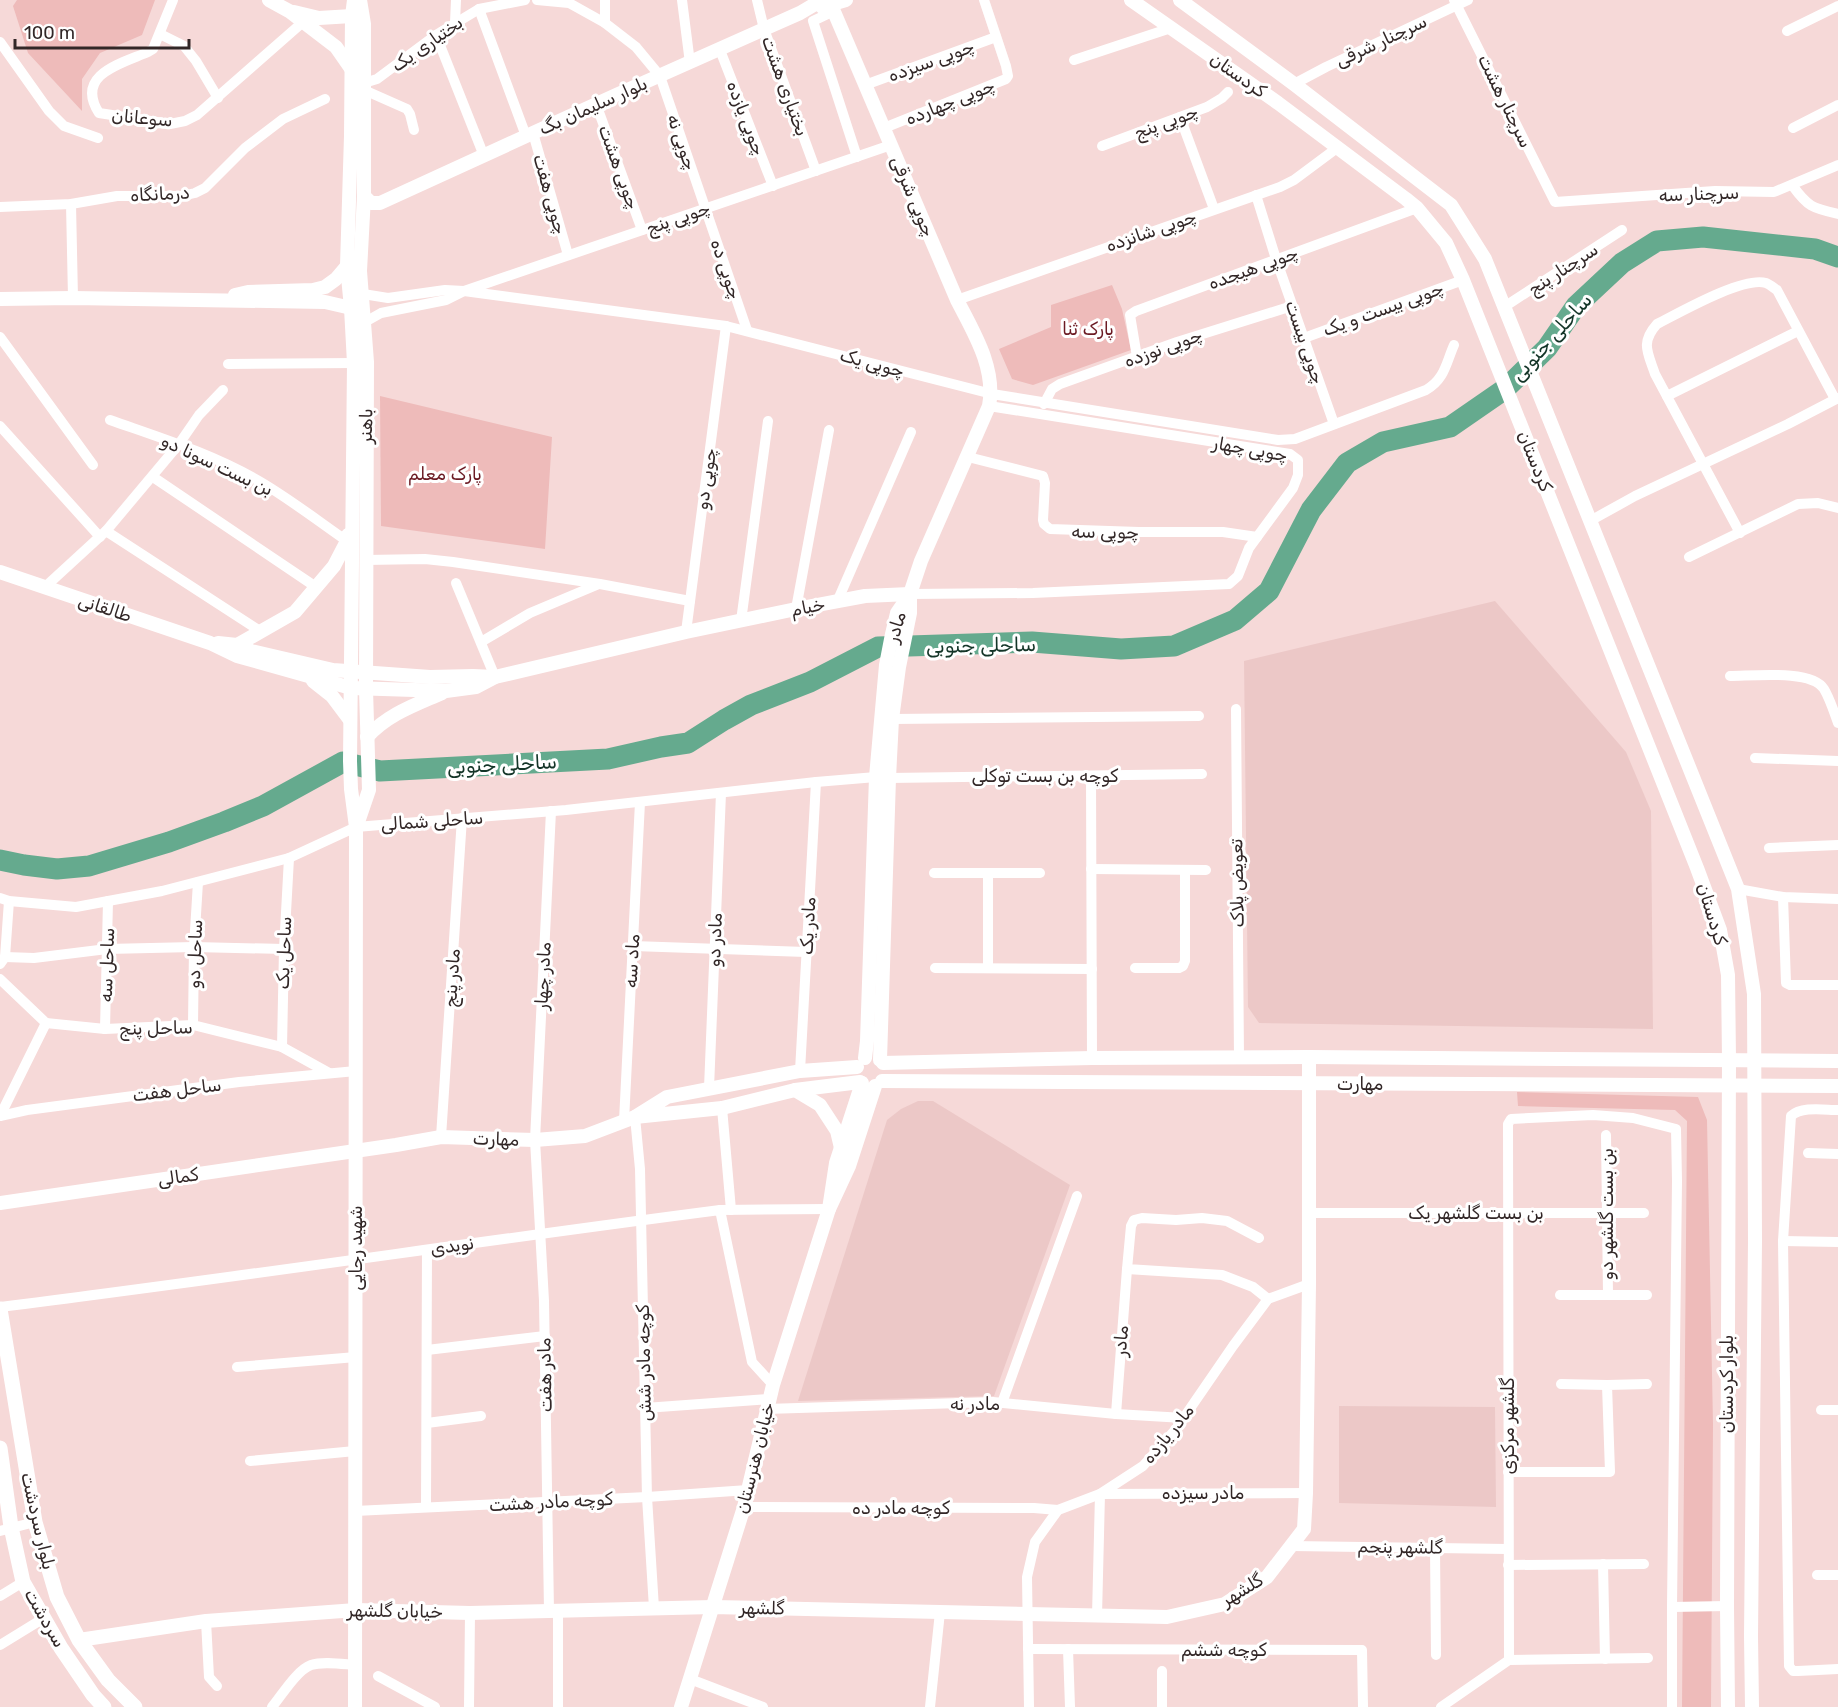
<svg xmlns="http://www.w3.org/2000/svg" width="1838" height="1707" viewBox="0 0 1838 1707" font-family="Rubik,Vazirmatn,sans-serif">
<rect width="100%" height="100%" fill="#f6d9d8"/>
<g fill="#ecc8c7">
<path d="M1495,601L1626,752L1651,811L1653,1029L1259,1023L1248,1007L1244,661Z"/>
<path d="M918,1101H933L1070,1185L994,1396L798,1401L887,1120L901,1109Z"/>
<path d="M1339,1406L1495,1407L1496,1507L1339,1503Z"/>
</g>
<g fill="#eebbba">
<path d="M17,0H155L142,35L100,53L82,79V111L28,53L13,6Z"/>
<path d="M1112,285L1122,309L1131,350L1033,385L1012,379L999,349L1051,327V305Z"/>
<path d="M380,396L552,437L545,549L381,526Z"/>
<path d="M1517,1092L1698,1097L1707,1120L1713,1424L1711,1707H1682L1687,1121L1675,1110L1518,1106Z"/>
</g>
<g fill="none" stroke-linecap="round" stroke-linejoin="round">
<path stroke="#65aa8e" stroke-width="21" d="M0,860L24,865L57,869L89,866L169,842L224,822L263,806L343,762L380,771L608,759L661,747L688,743L724,720L751,705L810,682L878,647L1032,642L1121,649L1174,646L1235,620L1269,591L1311,510L1347,463L1383,442L1450,427L1505,389L1547,348L1576,306L1622,263L1657,241L1703,237L1815,249L1838,257"/>
<g stroke="#fff" stroke-width="10">
<path d="M173,0L153,49L148,52C123,63 74,74 99,113L170,124L185,121L197,115L303,22"/>
<path d="M537,0L569,3L605,23L636,47L660,76L747,330"/>
<path d="M682,0L690,63"/>
<path d="M757,0L764,29L816,171"/>
<path d="M1454,0L1555,202L1715,191L1774,192L1838,165"/>
<path d="M479,9L526,136"/>
<path d="M834,11L813,21L857,157"/>
<path d="M455,23L456,0"/>
<path d="M605,23V0"/>
<path d="M1787,31L1838,6"/>
<path d="M160,34L184,46L196,61L218,98"/>
<path d="M436,35L484,156"/>
<path d="M0,42L49,111L64,126L98,138"/>
<path d="M720,50L773,186"/>
<path d="M1074,60L1171,28"/>
<path d="M364,83L377,79L436,35L479,9L525,0"/>
<path d="M1294,84L1326,67L1468,0"/>
<path d="M865,85L996,37"/>
<path d="M364,90L407,109L410,114L414,130"/>
<path d="M596,104L642,230"/>
<path d="M1180,117L1214,209"/>
<path d="M884,128L1006,79L1008,76L1006,66L984,0"/>
<path d="M1793,128L1838,105"/>
<path d="M533,133L568,255"/>
<path d="M1102,146L1207,107L1222,98L1228,92"/>
<path d="M1792,185C1808,207 1812,208 1838,214"/>
<path d="M1256,195L1276,259L1334,424"/>
<path d="M71,204L73,298"/>
<path d="M0,207L71,204L117,196H182L195,193L205,188L245,148L283,119L325,99"/>
<path d="M363,294L388,298L445,290L464,291L726,326L992,394L1278,440L1295,439L1426,390C1445,379 1446,363 1454,345"/>
<path d="M957,300L1280,187L1294,180L1337,148"/>
<path d="M1504,307L1622,230"/>
<path d="M365,322L381,313L446,300L464,291L891,145"/>
<path d="M0,337L93,465"/>
<path d="M1304,338L1463,280"/>
<path d="M1137,357L1130,315L1136,311L1417,208"/>
<path d="M228,364L354,363"/>
<path d="M1667,396L1798,331"/>
<path d="M1044,404L1052,389L1060,384L1177,342L1292,306"/>
<path d="M110,420C161,438 213,454 259,481C290,499 318,521 347,541"/>
<path d="M0,426L100,537"/>
<path d="M968,457L1043,476L1045,483L1043,520L1044,524L1050,529L1139,532H1223L1257,537"/>
<path d="M153,477L316,587"/>
<path d="M1590,521L1635,496L1788,424L1838,398"/>
<path d="M106,531L260,631"/>
<path d="M1740,533L1655,374C1648,353 1640,343 1657,324C1679,313 1743,276 1766,283C1769,284 1774,288 1777,290L1835,399"/>
<path d="M1689,557L1798,504L1818,503L1838,508"/>
<path d="M366,560L425,559L453,562L600,584L690,601"/>
<path d="M456,583L495,677"/>
<path d="M45,587L106,531L179,444L199,415L223,390"/>
<path d="M910,594L1033,593L1229,584L1238,576L1249,548L1293,488L1298,475V460L1290,454L989,406"/>
<path d="M837,602L911,432"/>
<path d="M796,609L829,430"/>
<path d="M741,621L768,421"/>
<path d="M686,632L726,326"/>
<path d="M481,642L530,613L599,584"/>
<path d="M1730,676C1752,676 1812,669 1824,689C1830,699 1834,712 1838,723"/>
<path d="M1236,709L1239,1057"/>
<path d="M892,719L1199,716"/>
<path d="M1755,758L1838,761"/>
<path d="M1091,776L1092,1058"/>
<path d="M889,778L1202,774"/>
<path d="M1769,848L1838,845"/>
<path d="M1091,869L1206,870"/>
<path d="M934,873H1040"/>
<path d="M988,873V968"/>
<path d="M1738,889L1783,897L1838,899"/>
<path d="M1783,897L1786,983L1790,985H1838"/>
<path d="M0,898L9,901L76,907L162,891L289,858L356,827L566,810L816,782L876,777"/>
<path d="M633,946L806,952"/>
<path d="M5,957L34,958L107,949L194,947L284,949"/>
<path d="M0,964L5,957L9,901"/>
<path d="M935,968L1092,969"/>
<path d="M1135,968H1179L1183,966L1185,961V870"/>
<path d="M0,979L46,1023"/>
<path d="M46,1023L105,1029L193,1025L282,1047L329,1073"/>
<path d="M193,1025L194,947L198,882"/>
<path d="M105,1029L108,901"/>
<path d="M282,1047L284,949L289,858"/>
<path d="M800,1071L816,782"/>
<path d="M709,1088L721,793"/>
<path d="M722,1108L731,1210"/>
<path d="M1838,1110C1824,1110 1802,1106 1791,1116L1783,1241L1789,1666L1793,1671H1798L1838,1669"/>
<path d="M0,1116L27,1110L239,1082L356,1071"/>
<path d="M0,1116L46,1023"/>
<path d="M635,1117L640,1169L647,1497L654,1608"/>
<path d="M624,1121L640,802"/>
<path d="M1606,1135L1608,1294"/>
<path d="M441,1137L462,818"/>
<path d="M1808,1153L1838,1154"/>
<path d="M720,1210L829,1209"/>
<path d="M1309,1213H1644"/>
<path d="M1259,1238L1227,1221L1202,1218L1176,1220L1142,1218L1134,1220L1131,1226L1127,1269L1222,1275L1253,1287L1268,1299"/>
<path d="M1783,1241L1838,1242"/>
<path d="M1560,1295H1647"/>
<path d="M0,1307C240,1277 480,1241 720,1210L752,1362L773,1385"/>
<path d="M427,1350L545,1336"/>
<path d="M237,1367L356,1357"/>
<path d="M1561,1384L1607,1385"/>
<path d="M1002,1403L1077,1196"/>
<path d="M645,1408L769,1399"/>
<path d="M766,1409L993,1402L1116,1414L1184,1418"/>
<path d="M1821,1410H1838"/>
<path d="M1116,1414L1127,1269"/>
<path d="M427,1423L481,1416"/>
<path d="M250,1461L355,1451"/>
<path d="M1508,1472H1610L1607,1385L1647,1384"/>
<path d="M426,1507L427,1250"/>
<path d="M744,1507L1034,1508L1058,1510"/>
<path d="M355,1511L647,1497L748,1490"/>
<path d="M0,1531L35,1522"/>
<path d="M1291,1546L1508,1549"/>
<path d="M1435,1548L1436,1655"/>
<path d="M1603,1564L1605,1659"/>
<path d="M1508,1565L1644,1564"/>
<path d="M1817,1575H1838"/>
<path d="M0,1596L23,1582"/>
<path d="M549,1611L544,1301L535,1140L551,811"/>
<path d="M1097,1616L1100,1494L1306,1493"/>
<path d="M206,1621L209,1677L217,1686"/>
<path d="M0,1645L44,1618"/>
<path d="M1028,1649L1362,1650L1363,1707"/>
<path d="M1068,1649L1070,1707"/>
<path d="M1509,1660L1648,1658"/>
<path d="M1162,1671V1707"/>
<path d="M378,1676L435,1707"/>
<path d="M690,1679L763,1707"/>
<path d="M272,1707C282,1695 297,1670 311,1665C323,1661 342,1664 355,1665"/>
<path d="M469,1707L470,1613"/>
<path d="M558,1707V1611"/>
<path d="M930,1707L940,1612"/>
<path d="M1029,1707L1027,1577L1035,1542L1058,1510L1100,1494L1143,1466L1176,1429L1233,1346L1268,1299L1309,1284"/>
<path d="M1441,1707L1509,1660L1508,1124L1511,1119L1593,1115L1633,1118L1676,1129L1677,1181L1672,1607L1727,1606"/>
<path d="M1672,1707V1607"/>
</g>
<g stroke="#fff" stroke-width="14">
<path d="M269,0L289,11L336,47L352,70"/>
<path d="M354,0L352,16L351,136L347,266L351,308L354,363L350,761L351,789L356,827L355,1707"/>
<path d="M829,0L957,300C974,333 996,368 989,406L921,561L910,594L897,613L892,634L886,665L876,777L867,1041L865,1058"/>
<path d="M1131,0L1278,103L1406,199L1417,208L1446,243L1463,280L1697,868L1720,930L1728,975L1729,1060L1727,1606L1728,1707"/>
<path d="M1180,0L1294,84L1451,205L1485,259L1738,889L1754,994L1755,1241L1751,1636L1752,1707"/>
<path d="M822,7L846,0"/>
<path d="M294,12L319,18L352,16L360,19"/>
<path d="M364,196L371,203H380L616,95L800,13L822,0"/>
<path d="M235,295L248,292L313,290L325,287L336,279L347,266"/>
<path d="M0,299L73,298L325,302L351,308"/>
<path d="M0,572L210,643L237,656L351,688L446,691L476,687L495,677L686,632L796,609L865,596L910,594"/>
<path d="M218,643L237,645L251,651L333,670L430,677L473,676L495,677"/>
<path d="M237,645L295,612L334,566L347,541L348,535"/>
<path d="M313,681L332,696L350,720"/>
<path d="M367,737C388,714 415,705 442,693"/>
<path d="M357,825L369,790L366,689L367,362L360,271L364,196V24L360,0"/>
<path d="M880,1060L889,778L892,719L899,667L910,613V594"/>
<path d="M883,1063L1092,1058L1309,1057L1838,1061"/>
<path d="M857,1067L800,1071L667,1097L635,1117L722,1108L795,1090L860,1082"/>
<path d="M882,1081L1838,1086"/>
<path d="M862,1083L836,1163L829,1209L849,1166L875,1086"/>
<path d="M795,1090L820,1105L837,1131L841,1148"/>
<path d="M0,1203L396,1145L441,1137L535,1140L585,1136L635,1117"/>
<path d="M79,1640L206,1621L356,1610L470,1613L713,1607L1167,1617L1225,1604L1267,1577L1304,1529L1306,1493L1309,1284V1057"/>
<path d="M681,1707L744,1507L773,1385L829,1209"/>
</g>
<g stroke="#fff" stroke-width="15">
<path d="M0,1309L35,1522L57,1597L79,1640L108,1680L135,1707"/>
<path d="M0,1448L11,1527L23,1582L61,1648L93,1695L104,1707"/>
</g>
</g>
<g text-anchor="middle" dominant-baseline="central" stroke-width="6" stroke-linejoin="round" paint-order="stroke">
<g font-size="18" fill="#322727" stroke="#fff">
<text transform="translate(1381 41) rotate(-25)">سرچنار شرقی</text>
<text transform="translate(427 44) rotate(-35)">بختیاری یک</text>
<text transform="translate(931 61) rotate(-20)">چوپی سیزده</text>
<text transform="translate(1238 75) rotate(35)">کردستان</text>
<text transform="translate(785 86) rotate(70)">بختیاری هشت</text>
<text transform="translate(1505 101) rotate(64)">سرچنار هشت</text>
<text transform="translate(950 102) rotate(-22)">چوپی چهارده</text>
<text transform="translate(593 106) rotate(-24)">بلوار سلیمان بگ</text>
<text transform="translate(142 118) rotate(5)">سوعانان</text>
<text transform="translate(746 118) rotate(69)">چوپی یازده</text>
<text transform="translate(1166 122) rotate(-20)">چوپی پنج</text>
<text transform="translate(682 142) rotate(71)">چوپی نه</text>
<text transform="translate(619 167) rotate(70)">چوپی هشت</text>
<text transform="translate(160 194) rotate(-3)">درمانگاه</text>
<text transform="translate(550 194) rotate(74)">چوپی هفت</text>
<text transform="translate(1699 194) rotate(-2)">سرچنار سه</text>
<text transform="translate(913 196) rotate(67)">چوپی شرقی</text>
<text transform="translate(678 218) rotate(-19)">چوپی پنج</text>
<text transform="translate(1151 231) rotate(-19)">چوپی شانزده</text>
<text transform="translate(1253 268) rotate(-20)">چوپی هیجده</text>
<text transform="translate(726 269) rotate(71)">چوپی ده</text>
<text transform="translate(1563 269) rotate(-33)">سرچنار پنج</text>
<text transform="translate(1383 309) rotate(-20)">چوپی بیست و یک</text>
<text transform="translate(1305 342) rotate(71)">چوپی بیست</text>
<text transform="translate(1163 348) rotate(-20)">چوپی نوزده</text>
<text transform="translate(872 363) rotate(15)">چوپی یک</text>
<text transform="translate(366 426) rotate(-89)">باهنر</text>
<text transform="translate(1250 449) rotate(10)">چوپی چهار</text>
<text transform="translate(1535 461) rotate(68)">کردستان</text>
<text transform="translate(217 465) rotate(25)">بن بست سونا دو</text>
<text transform="translate(706 479) rotate(-82)">چوپی دو</text>
<text transform="translate(1105 532) rotate(1)">چوپی سه</text>
<text transform="translate(808 607) rotate(-11)">خیام</text>
<text transform="translate(105 608) rotate(18)">طالقانی</text>
<text transform="translate(896 627) rotate(-73)">مادر</text>
<text x="1045" y="776">کوچه بن بست توکلی</text>
<text transform="translate(432 821) rotate(-4)">ساحلی شمالی</text>
<text transform="translate(1237 883) rotate(-91)">تعویض پلاک</text>
<text transform="translate(1712 914) rotate(73)">کردستان</text>
<text transform="translate(808 926) rotate(-87)">مادر یک</text>
<text transform="translate(715 940) rotate(-88)">مادر دو</text>
<text transform="translate(284 953) rotate(-88)">ساحل یک</text>
<text transform="translate(195 954) rotate(-88)">ساحل دو</text>
<text transform="translate(632 961) rotate(-87)">ماد سه</text>
<text transform="translate(107 965) rotate(-88)">ساحل سه</text>
<text transform="translate(543 976) rotate(-87)">مادر چهار</text>
<text transform="translate(452 978) rotate(-86)">مادر پنج</text>
<text transform="translate(156 1028) rotate(-1)">ساحل پنج</text>
<text x="1360" y="1084">مهارت</text>
<text transform="translate(177 1090) rotate(-7)">ساحل هفت</text>
<text transform="translate(496 1139) rotate(2)">مهارت</text>
<text transform="translate(178 1177) rotate(-8)">کمالی</text>
<text x="1476" y="1213">بن بست گلشهر یک</text>
<text transform="translate(1607 1214) rotate(-90)">بن بست گلشهر دو</text>
<text transform="translate(452 1246) rotate(-9)">نویدی</text>
<text transform="translate(356 1248) rotate(-90)">شهید رجایی</text>
<text transform="translate(1121 1341) rotate(-86)">مادر</text>
<text transform="translate(644 1363) rotate(-91)">کوچه مادر شش</text>
<text transform="translate(545 1375) rotate(-91)">مادر هفت</text>
<text transform="translate(1727 1384) rotate(-90)">بلوار کردستان</text>
<text x="975" y="1404">مادر نه</text>
<text transform="translate(1508 1426) rotate(-90)">گلشهر مرکزی</text>
<text transform="translate(1168 1434) rotate(-51)">مادر یازده</text>
<text transform="translate(755 1458) rotate(-76)">خیابان هنرستان</text>
<text x="1203" y="1493">مادر سیزده</text>
<text transform="translate(551 1502) rotate(-3)">کوچه مادر هشت</text>
<text x="901" y="1508">کوچه مادر ده</text>
<text transform="translate(38 1521) rotate(77)">بلوار سردشت</text>
<text transform="translate(1400 1547) rotate(1)">گلشهر پنجم</text>
<text transform="translate(1242 1590) rotate(-31)">گلشهر</text>
<text transform="translate(762 1608) rotate(1)">گلشهر</text>
<text transform="translate(395 1611) rotate(1)">خیابان گلشهر</text>
<text transform="translate(45 1618) rotate(60)">سردشت</text>
<text x="1224" y="1650">کوچه ششم</text>
</g>
<g font-size="18" fill="#6b1a23" stroke="#fff">
<text x="1088" y="329">پارک ثنا</text>
<text x="445" y="474">پارک معلم</text>
</g>
<g font-size="20" font-style="italic" fill="#143528" stroke="#fff">
<text transform="translate(1551 337) rotate(-48)">ساحلی جنوبی</text>
<text transform="translate(981 645) rotate(-1)">ساحلی جنوبی</text>
<text transform="translate(502 764) rotate(-3)">ساحلی جنوبی</text>
</g>
</g>
<path d="M15 39v9h174v-9" fill="none" stroke="#322727" stroke-width="3"/>
<text x="24" y="39" font-size="18" fill="#322727" stroke="#ffffff" stroke-width="4.5" paint-order="stroke">100 m</text>
</svg>
